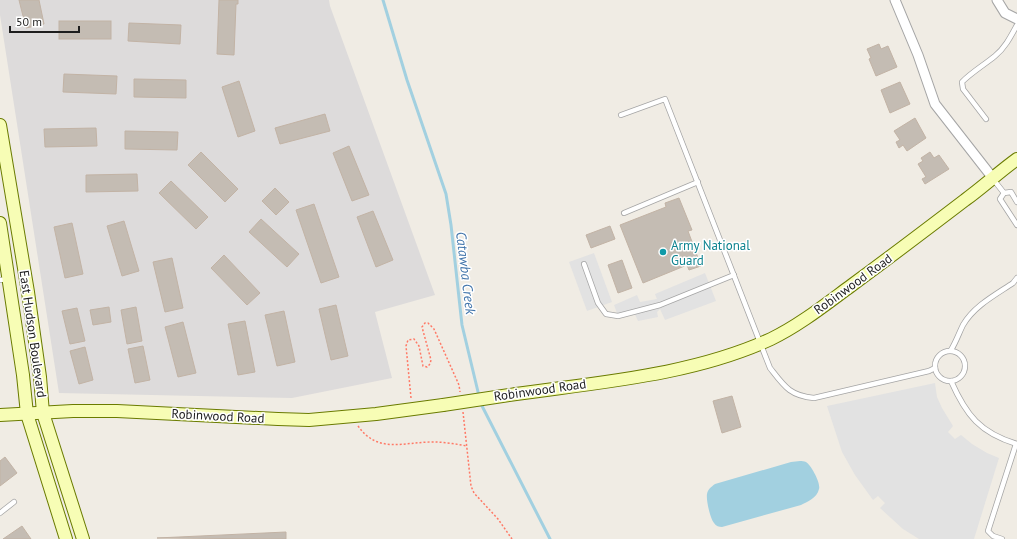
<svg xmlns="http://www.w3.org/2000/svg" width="1017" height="539" viewBox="0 0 1017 539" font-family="'PT Sans',sans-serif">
<rect width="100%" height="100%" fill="#f0ece4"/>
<path fill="#dddbdb" d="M0,0H329L330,6L435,295L375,312L392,378L292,398L59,393L0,15Z"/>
<g fill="#e2e2e2">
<path d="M594,253L612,302L587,311L569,262Z"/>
<path d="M705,273L716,301L665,320L660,309L657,312L658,317L638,321L634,312L618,316L614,305L637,295L640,302L657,299L655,294Z"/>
<path d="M935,383L937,397L942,408L953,426L948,432L955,439L961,435L972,444L987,453L999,458L974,539H919L903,529L880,508L885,503L878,496L873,500L855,475L842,452L827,406Z"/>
</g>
<path fill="#a2d0e0" d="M800,461C802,461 804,461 806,462C811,465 821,483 819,489C817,498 807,502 801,505L722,527C719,527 716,526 714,523C710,518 706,500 707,494C708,489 711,487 715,484L791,462Z"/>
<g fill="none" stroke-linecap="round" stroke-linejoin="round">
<g stroke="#a2d0e0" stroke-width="3">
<path d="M383,0L407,80L446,194L451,225L462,325L479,396"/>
<path d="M480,402L550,539"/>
</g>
</g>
<g fill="#c4bcb3" stroke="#c2b3a5">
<path d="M19,0H39L44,24L26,28Z"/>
<path d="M219,0H238V4H236L234,55L217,54Z"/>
<rect x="59" y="21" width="52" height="18"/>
<path d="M129,23L181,25L180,44L128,41Z"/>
<path d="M879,44L881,49L888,46L897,67L876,76L869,59L871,58L867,49Z"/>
<path d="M64,74L117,76L116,94L63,92Z"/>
<path d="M134,79L186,80V98L134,97Z"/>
<path d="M239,81L255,131L238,137L222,87Z"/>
<path d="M900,82L910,104L890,113L881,90Z"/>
<path d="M325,114L330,131L280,144L275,128Z"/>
<path d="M915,118L926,138L907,151L903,145L899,148L896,142L900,140L894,131Z"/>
<path d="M96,128L97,146L45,147L44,129Z"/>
<path d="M125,131L178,132L177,150L125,149Z"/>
<path d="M349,146L369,195L352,201L333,153Z"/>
<path d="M201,152L238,189L225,202L188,165Z"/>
<path d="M930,152L934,158L939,155L949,169L925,184L922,179L926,177L918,164L923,161L921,158Z"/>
<path d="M137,174L138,191L86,192V175Z"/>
<path d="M171,181L208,217L196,229L159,193Z"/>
<path d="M275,188L289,202L276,215L262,201Z"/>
<path d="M679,198L692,230L688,231L701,266L689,270L687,265L643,283L620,225L666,207L665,203Z"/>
<path d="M314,204L339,277L321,283L296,210Z"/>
<path d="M373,211L393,260L376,267L357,217Z"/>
<path d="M261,219L299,254L287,267L249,232Z"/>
<path d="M124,221L139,271L122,276L107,226Z"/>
<path d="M72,223L83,274L65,278L54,227Z"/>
<path d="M610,226L615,239L591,248L586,235Z"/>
<path d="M224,255L260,293L247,305L211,268Z"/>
<path d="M172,258L183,308L165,312L153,262Z"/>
<path d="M622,260L632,288L618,293L608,265Z"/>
<path d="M336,305L348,356L331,360L319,309Z"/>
<path d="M109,307L111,322L93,325L90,310Z"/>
<path d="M136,307L142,341L127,344L121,310Z"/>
<path d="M77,308L85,341L70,344L62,311Z"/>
<path d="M284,311L295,362L277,366L265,315Z"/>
<path d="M245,321L255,372L238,375L228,324Z"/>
<path d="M183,322L196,373L178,377L165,327Z"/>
<path d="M143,346L150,380L135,383L128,349Z"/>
<path d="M85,347L93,380L79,384L70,351Z"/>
<path d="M732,396L741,427L722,433L713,401Z"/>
<path d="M5,457L17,473L0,486V461Z"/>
<path d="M22,526L31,539H3Z"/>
<path d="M286,532V539L157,538Z"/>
</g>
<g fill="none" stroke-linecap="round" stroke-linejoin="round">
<defs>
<g id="lane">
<path d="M621,115L665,99L770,368C784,386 790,396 814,398L929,371L935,368"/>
<path d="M986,119L963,89L962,82C972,72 984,65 995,56C1005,48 1011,36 1017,25"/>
<path d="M993,179L1004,193"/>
<path d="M1017,202L1011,192L1004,193L1000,199L1017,225"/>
<path d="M624,213L698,182"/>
<path d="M584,264L598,303L606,314L618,316L660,305L734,275"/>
<path d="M0,280L8,279"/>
<path d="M951,350C956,342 959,333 963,325C974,306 995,295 1013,283L1017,278"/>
<circle cx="950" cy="366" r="15"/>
<path d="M951,381C966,415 980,433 1017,444"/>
<path d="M0,513L14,502"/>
<path d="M1002,539L993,536L988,531L1016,444"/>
</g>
<g id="street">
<path d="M895,0L918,55L935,104L992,177"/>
<path d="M997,0L1005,13L1017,19"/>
</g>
<g id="secondary">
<path d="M0,125L28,292L40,377L43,413L83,539"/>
<path d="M0,223L23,375L27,414L66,539"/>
<path d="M516,394C601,382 693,375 771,339C800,325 826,304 852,285C890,257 927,229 965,200C983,187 999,172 1017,159"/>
<path d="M0,415L73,411H117L278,419L309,420L376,414L443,405"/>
</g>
</defs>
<use href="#lane" stroke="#a5a5a5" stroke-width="6"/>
<use href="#street" stroke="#a5a5a5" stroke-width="11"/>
<use href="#secondary" stroke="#6a7b00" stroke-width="14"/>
<g stroke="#ff7966" stroke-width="1.5" stroke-dasharray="2 2" stroke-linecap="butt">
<path d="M411,398L406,346L408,340L414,339L419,346L423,366L427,367L430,364L431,360L422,327L425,323H428L434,329L459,385L460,392"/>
<path d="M463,412L471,486L474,493L498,519L512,539"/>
<path d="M358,426C378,454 403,442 433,442C444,442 456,444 467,446"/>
</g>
<use href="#lane" stroke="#fff" stroke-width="4.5"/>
<use href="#street" stroke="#fff" stroke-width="9"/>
<use href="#secondary" stroke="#f7fdb5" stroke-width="12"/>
<defs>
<path id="secondary-bridge" d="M443,405L516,394"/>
</defs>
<use href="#secondary-bridge" stroke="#6a7b00" stroke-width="14" stroke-linecap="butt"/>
<use href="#secondary-bridge" stroke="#f7fdb5" stroke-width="12"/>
</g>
<circle fill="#0f9aa8" stroke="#fff" stroke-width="1.5" cx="663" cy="252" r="4"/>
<g text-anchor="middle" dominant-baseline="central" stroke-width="3" stroke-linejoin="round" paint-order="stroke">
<g font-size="13" fill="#0d838f" stroke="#fff" text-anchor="start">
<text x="671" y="245">Army National<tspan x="671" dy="15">Guard</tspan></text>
</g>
<g font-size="13" fill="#1e1e1e" stroke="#fff">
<text transform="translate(853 284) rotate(-36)">Robinwood Road</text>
<text transform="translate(33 334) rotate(82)">East Hudson Boulevard</text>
<text transform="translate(540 390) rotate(-8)">Robinwood Road</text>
<text transform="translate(218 416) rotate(3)">Robinwood Road</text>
</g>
<g font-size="14" font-style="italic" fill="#4275ab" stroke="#fff">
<text transform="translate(466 273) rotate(83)">Catawba Creek</text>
</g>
</g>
<path d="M10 26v6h69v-6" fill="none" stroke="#1e1e1e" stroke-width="2"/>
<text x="16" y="26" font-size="12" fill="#1e1e1e" stroke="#ffffff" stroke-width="3" paint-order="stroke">50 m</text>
</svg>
